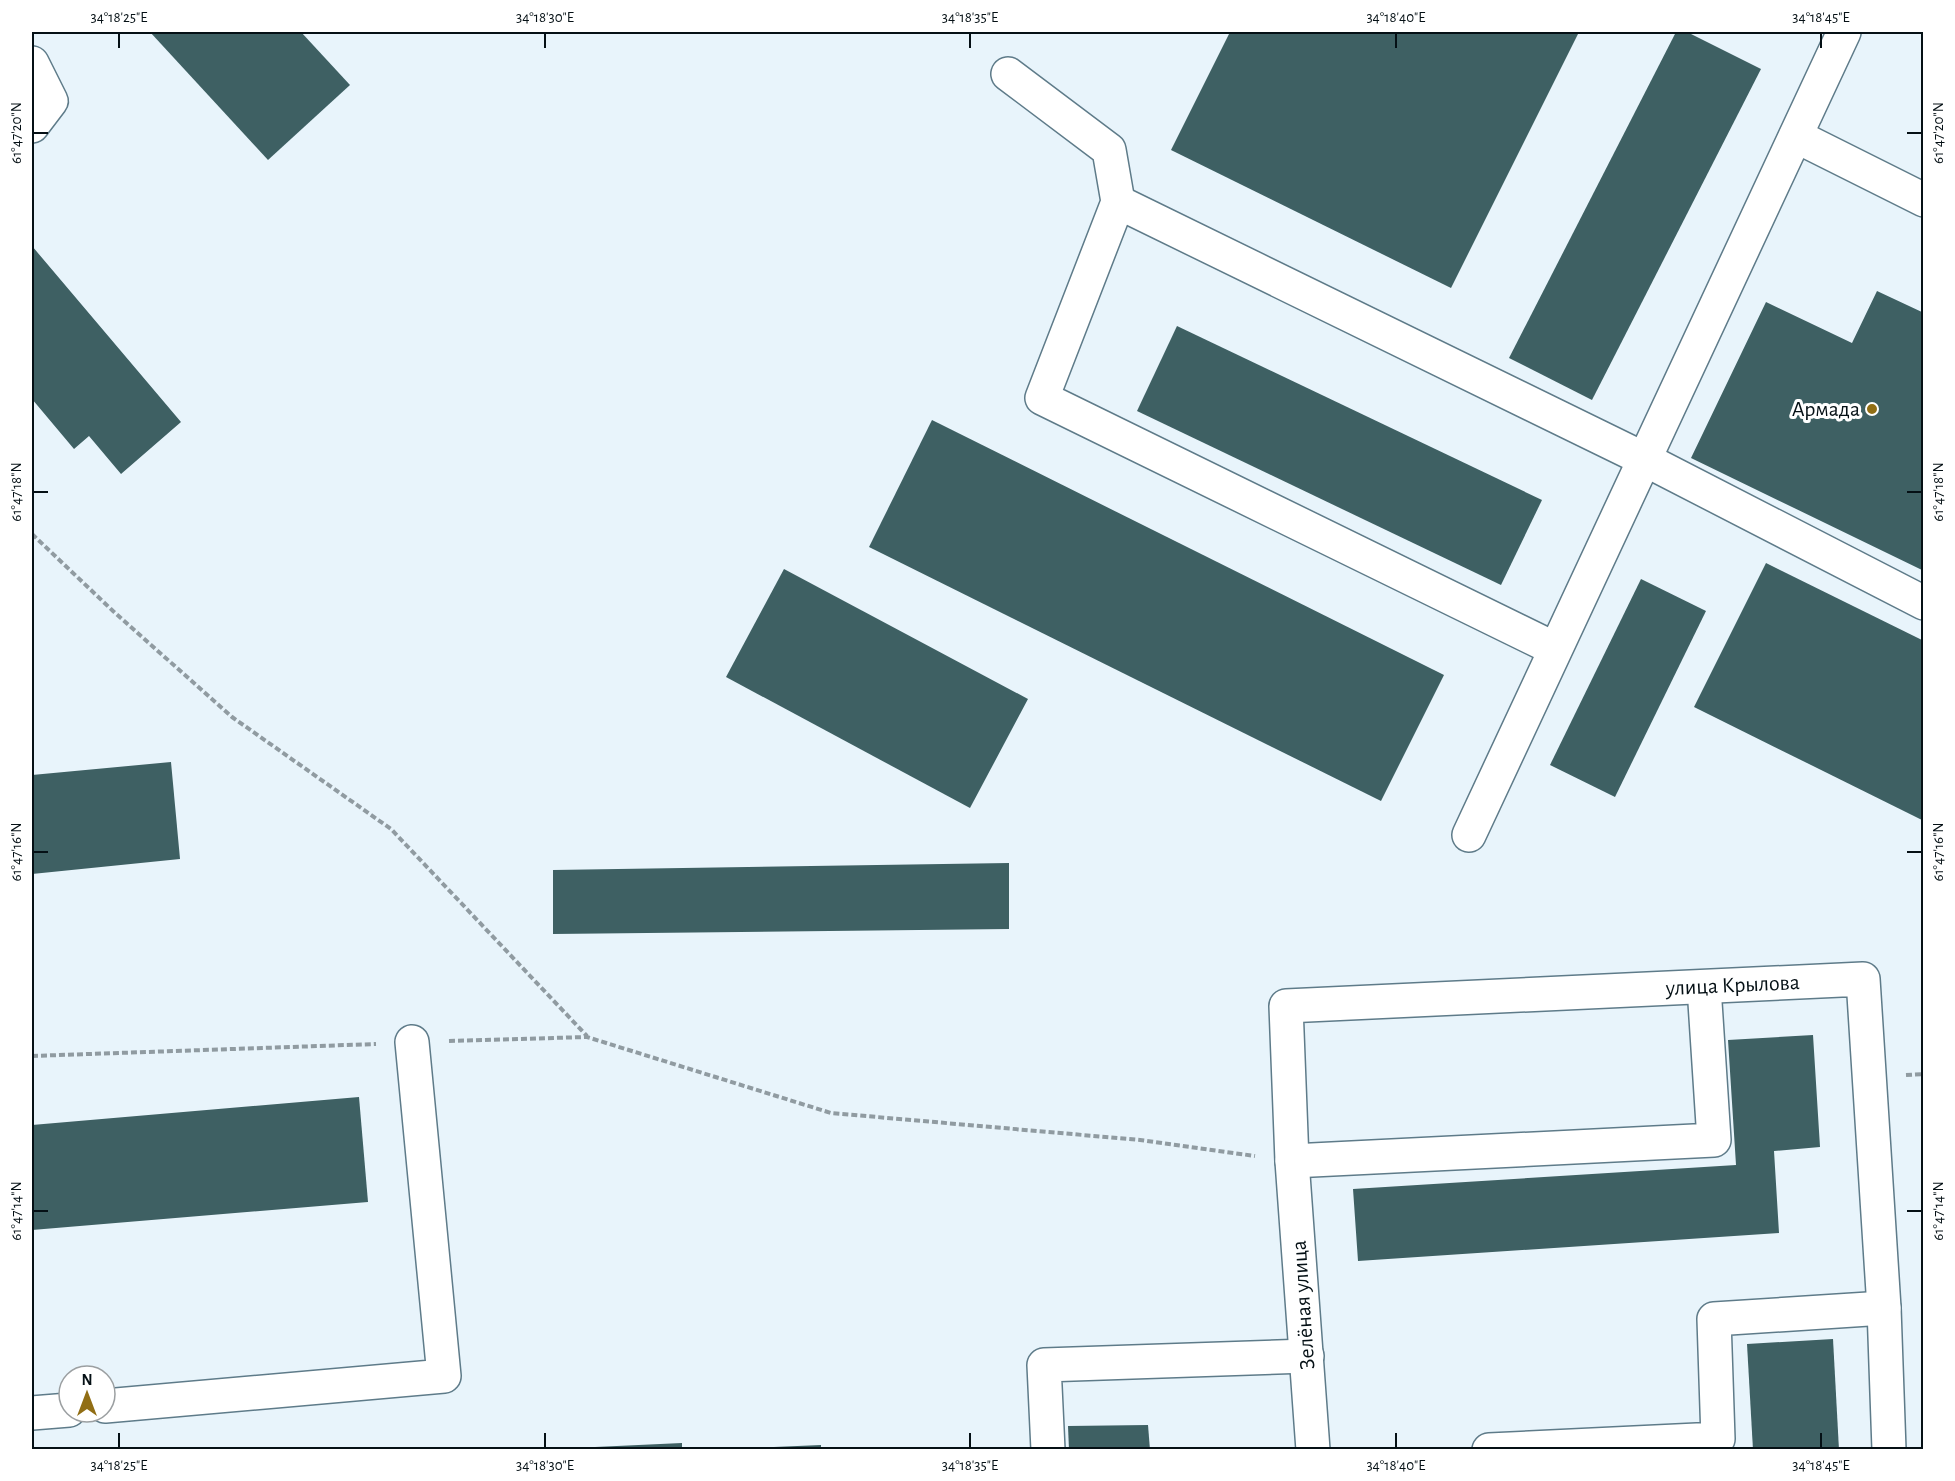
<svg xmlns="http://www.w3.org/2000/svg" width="1955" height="1481" viewBox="0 0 1955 1481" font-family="'Alegreya Sans',sans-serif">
<rect width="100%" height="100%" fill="#e8f4fb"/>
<g fill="#3e6063">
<path d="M150,32H301L350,85L268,160Z"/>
<path d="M1230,32H1579L1451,288L1171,150Z"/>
<path d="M1676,32H1687L1761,69L1592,400L1509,358Z"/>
<path d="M32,246L181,422L121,474L89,436L74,449L32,399Z"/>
<path d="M1877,291L1924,313V567L1922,570L1691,458L1766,302L1852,343Z"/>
<path d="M1177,326L1542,500L1501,585L1137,411Z"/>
<path d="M932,420L1444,675L1381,801L869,547Z"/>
<path d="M1766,563L1924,641V821L1694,707Z"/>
<path d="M784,569L1028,699L970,808L726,677Z"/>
<path d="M1641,579L1706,611L1615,797L1550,765Z"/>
<path d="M171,762L180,859L32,874V775Z"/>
<path d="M1009,863V929L553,934V870Z"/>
<path d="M1813,1035L1820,1147L1774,1151L1779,1233L1358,1261L1353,1189L1736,1165L1728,1040Z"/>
<path d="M359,1097L368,1202L32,1230V1125Z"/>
<path d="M1833,1339L1839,1450H1753L1747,1344Z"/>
<path d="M1148,1425L1150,1450H1069L1068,1426Z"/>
<path d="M682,1443V1450H595V1447Z"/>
<path d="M821,1445V1450H753V1448Z"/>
</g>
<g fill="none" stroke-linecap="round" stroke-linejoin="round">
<defs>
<g id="minor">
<path d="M32,63L51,101L32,126"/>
<path d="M1008,74L1109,150L1118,202L1042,398L1555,649"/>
<path d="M1796,136L1924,200"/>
<path d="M1118,202L1644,459L1924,603"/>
<path d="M1469,835L1844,32"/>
<path d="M1292,1161L1714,1140L1704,987"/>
<path d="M105,1406L444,1376L412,1042"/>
<path d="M32,1413L69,1410"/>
<path d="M1048,1450L1044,1365L1307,1356"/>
<path id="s1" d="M1313,1450L1292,1161L1286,1006L1863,979L1884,1308L1889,1450"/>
<path d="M1489,1450L1718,1439L1714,1319L1884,1308"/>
</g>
</defs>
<use href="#minor" stroke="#5e7b89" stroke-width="36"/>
<g stroke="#909ba1" stroke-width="4" stroke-dasharray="6 3" stroke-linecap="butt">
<path d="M32,534L113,611L232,717L391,829L587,1036"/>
<path d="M449,1041L587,1037L831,1113L1140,1140L1255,1156"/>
<path d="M32,1056L376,1044"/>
<path d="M1906,1075L1924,1074"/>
</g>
<use href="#minor" stroke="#fff" stroke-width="33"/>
</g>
<path fill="none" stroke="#051015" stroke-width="2" d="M119,33V48M545,33V48M970,33V48M1396,33V48M1821,33V48M33,133H48M1907,133H1922M33,492H48M1907,492H1922M33,852H48M1907,852H1922M33,1211H48M1907,1211H1922M119,1433V1448M545,1433V1448M970,1433V1448M1396,1433V1448M1821,1433V1448"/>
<circle fill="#916e14" stroke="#fff" stroke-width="2" cx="1872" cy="409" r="6"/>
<g text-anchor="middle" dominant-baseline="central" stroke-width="6" stroke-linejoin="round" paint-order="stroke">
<g font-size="22" fill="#051015" stroke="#fff" text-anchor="end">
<text x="1860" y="409">Армада</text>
</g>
<g font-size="22" fill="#051015" stroke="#fff">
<text stroke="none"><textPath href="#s1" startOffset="892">улица Крылова</textPath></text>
<text transform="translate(1303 1305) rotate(-94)">Зелёная улица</text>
</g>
</g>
<rect width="1955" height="1481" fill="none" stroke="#ffffff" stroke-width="66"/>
<g transform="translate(87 1394)"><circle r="28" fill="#ffffff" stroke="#9b9fa1" stroke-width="1.5"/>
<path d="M0-4.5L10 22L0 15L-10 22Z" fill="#916e14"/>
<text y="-9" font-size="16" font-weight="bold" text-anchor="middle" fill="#051015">N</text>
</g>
<rect x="33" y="33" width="1889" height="1415" fill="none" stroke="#051015" stroke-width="2"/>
<g font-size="15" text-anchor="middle" fill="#051015">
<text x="119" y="22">34°18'25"E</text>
<text x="545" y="22">34°18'30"E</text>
<text x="970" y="22">34°18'35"E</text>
<text x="1396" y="22">34°18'40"E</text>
<text x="1821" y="22">34°18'45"E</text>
<text transform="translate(16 133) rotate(-90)" y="5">61°47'20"N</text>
<text transform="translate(1938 133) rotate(-90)" y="5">61°47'20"N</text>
<text transform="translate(16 492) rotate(-90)" y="5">61°47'18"N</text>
<text transform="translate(1938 492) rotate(-90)" y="5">61°47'18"N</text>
<text transform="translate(16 852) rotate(-90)" y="5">61°47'16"N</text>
<text transform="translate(1938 852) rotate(-90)" y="5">61°47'16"N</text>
<text transform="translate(16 1211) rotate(-90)" y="5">61°47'14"N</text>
<text transform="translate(1938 1211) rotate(-90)" y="5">61°47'14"N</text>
<text x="119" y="1470">34°18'25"E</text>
<text x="545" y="1470">34°18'30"E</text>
<text x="970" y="1470">34°18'35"E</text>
<text x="1396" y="1470">34°18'40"E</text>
<text x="1821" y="1470">34°18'45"E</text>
</g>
</svg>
